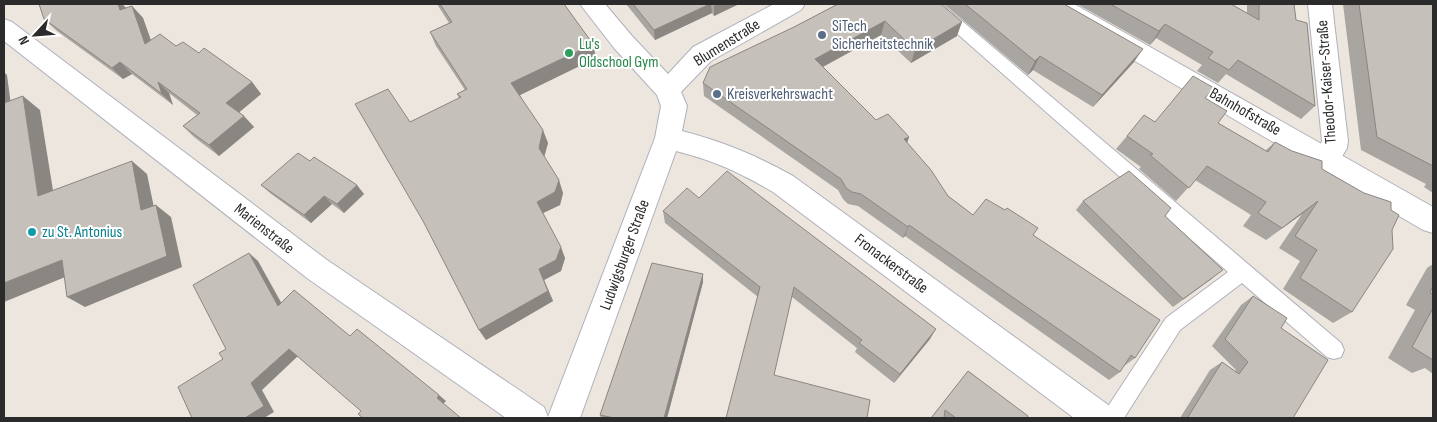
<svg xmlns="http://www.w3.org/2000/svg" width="1437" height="422" viewBox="0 0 1437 422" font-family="'Sofia Sans Condensed',sans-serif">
<rect width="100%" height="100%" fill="#ece6df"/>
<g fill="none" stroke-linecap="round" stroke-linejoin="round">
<defs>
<path id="service" d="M926,4H942L1341,343L1344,350L1341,357L1334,359L1327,357L1242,283L1180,330L1124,418H1102L1105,411L1166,318L1228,272L928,8Z"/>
<g id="minor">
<path d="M580,4H605L632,36L668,74L693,47L774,4H805L801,10L711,61L681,92L687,106L682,131C724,142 755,155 793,176L1111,407L1116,418H1074L773,192C739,172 715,161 676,151L580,418H506L307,278L4,41V19L12,22L327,260L544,407L548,417L655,138L661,106L657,95L614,48Z"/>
<path d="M1308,4H1332L1348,141L1347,148L1336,167L1327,170L1318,167L1314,159L1322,141Z"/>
</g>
<path id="tertiary" d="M1044,4H1074L1433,207V233L1423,230L1048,10Z"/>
</defs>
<use href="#service" stroke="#afb1bb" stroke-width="2"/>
<use href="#minor" stroke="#afb1bb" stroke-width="2"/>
<use href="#tertiary" stroke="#afb1bb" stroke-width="2"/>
<use href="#service" fill="#fff" fill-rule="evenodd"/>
<use href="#minor" fill="#fff" fill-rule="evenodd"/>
<use href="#tertiary" fill="#fff" fill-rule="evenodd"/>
</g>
<g fill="#a9a5a0">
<path d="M122,4L126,8L132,6L143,18L151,40L199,53L252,82L261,94L239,112L254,127L219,156L194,137L183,126L197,115L169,93L173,105L132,74L123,79L57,31L44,19Z"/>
<path d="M437,4H564L593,44L596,58L520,95L548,143L544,157L563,193L560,205L543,213L565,258L561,271L544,280L553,301L486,340L479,330L410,122L459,98L457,94L465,90L436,46L430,32L449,23Z"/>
<path d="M626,4H739L714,16L712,13L655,40Z"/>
<path d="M838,4L957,36L911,63L881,35L823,67L876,120L909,137L907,143L948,196L973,215L1033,235L1135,358L1124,366H1123L1120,372L1109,380L905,236L903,238L858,206L848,204L843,199L838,190L704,96L703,83L794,27Z"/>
<path d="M944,4H1064L1134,62L1093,107L1033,70L1028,75Z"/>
<path d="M1077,4H1231L1247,13V4H1294L1296,20L1315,106L1301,119L1226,74L1218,83L1197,71L1202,65L1156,38L1150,45Z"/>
<path d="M1343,4H1433V193L1424,187L1426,184L1361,150Z"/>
<path d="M1205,98L1218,123L1265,151L1275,142L1322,169L1391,210L1392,230L1352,312L1333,323L1283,289L1300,261L1279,248L1302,214L1266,240L1243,226L1251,215L1195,180L1176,201L1139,169L1141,167L1116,149L1127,136Z"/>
<path d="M310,161L364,194L344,213L332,204L311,223L270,193L261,185Z"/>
<path d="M699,198L930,339L894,383L855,352L857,348L792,297L726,418L758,297L665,223L663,211Z"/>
<path d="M1083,201L1165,216L1213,278L1173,307L1076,210Z"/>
<path d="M1433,264V374L1425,368L1412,373L1388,358L1415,310L1406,305L1427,268Z"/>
<path d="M703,274V282L667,418H601L600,415Z"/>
<path d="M1253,296L1281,328L1293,418H1180L1210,370L1222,362L1235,371L1236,370L1212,346L1241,305Z"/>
<path d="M968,371L1027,418H931Z"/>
</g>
<g fill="#8a8682">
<path d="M118,4H122L127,9L120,10Z"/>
<path d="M710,4H711L712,13L655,40L654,30Z"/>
<path d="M718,4H739L714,16V6Z"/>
<path d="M132,6L143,18L156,56L145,44Z"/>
<path d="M885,21L881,35L813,72L815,59Z"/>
<path d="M962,22L957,36L911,63L915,50Z"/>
<path d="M1165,24L1156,38L1150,45L1159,31Z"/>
<path d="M593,44L596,58L516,97L511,83Z"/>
<path d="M1143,49L1134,62L1093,107L1102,95Z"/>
<path d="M1040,56L1033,70L1028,75L1035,61Z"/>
<path d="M120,62L132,74L123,79L112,68Z"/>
<path d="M4,72L7,75L13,120L4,113Z"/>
<path d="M158,82L169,93L173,105L162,94Z"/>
<path d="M252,82L261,94L236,115L226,103Z"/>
<path d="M23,96L40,110L56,209L38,196Z"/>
<path d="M244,116L254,127L219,156L209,145Z"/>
<path d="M543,130L548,143L543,161L539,148Z"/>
<path d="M909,137L905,149L904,139Z"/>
<path d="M132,161L147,174L157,222L141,210Z"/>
<path d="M559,180L563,193L560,205L541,214L537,202Z"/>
<path d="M357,185L364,194L344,213L337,204Z"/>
<path d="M324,196L332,204L311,223L304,215Z"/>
<path d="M1318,201L1302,214L1266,240Z"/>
<path d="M156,205L171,217L182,267L85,307L67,297Z"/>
<path d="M909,225L905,236L903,238L908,227Z"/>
<path d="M561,247L565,258L561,271L544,280L553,301L486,340L479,330Z"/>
<path d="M249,253L258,261L287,313L278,306Z"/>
<path d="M62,260L80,271L4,302V283Z"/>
<path d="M703,274V282L667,418H664Z"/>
<path d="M936,329L930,339L894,383L900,374Z"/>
<path d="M289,349L298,356L262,390L274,412L264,418H245L251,383Z"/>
<path d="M439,395L446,401L443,404L437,398Z"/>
</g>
<g fill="#c5c0ba" stroke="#8a8682">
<path d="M39,4H118L120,10L132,6L145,44L160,34L176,46L183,42L199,53L204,48L252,82L226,103L244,116L209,145L183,126L200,113L158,82L162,94L120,62L112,68L44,19Z"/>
<path d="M440,4H564L593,44L511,83L543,130L539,148L559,180L555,192L537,202L561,247L556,260L539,269L548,291L479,330L423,221L355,104L388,89L410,122L461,97L457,94L467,89L430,32L452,22Z"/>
<path d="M633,4H710L654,30Z"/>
<path d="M838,4H941L962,22L915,50L885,21L815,59L876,120L888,114L909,137L904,139L931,170L948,196L973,215L986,199L1005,210L1007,208L1038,228L1033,235L1160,320L1135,358L1131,355L1120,372L909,225L908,227L861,194L852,192L846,188L841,179L703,83L710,67L794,27Z"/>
<path d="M965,4H1064L1143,49L1102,95L1040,56L1035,61Z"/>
<path d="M1110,4H1231L1259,20V4H1294L1296,20L1307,23L1315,106L1238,60L1229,70L1208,58L1213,52L1165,24L1159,31Z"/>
<path d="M1359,4H1433V166L1377,137Z"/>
<path d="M1193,76L1214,88L1205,98L1227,111L1218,123L1268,152L1275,142L1292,151L1322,161V169L1364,193L1391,202V210L1399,215L1392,230L1393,249L1352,312L1300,278L1317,250L1295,236L1318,201L1282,228L1258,213L1266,202L1207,166L1189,188L1150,155L1153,154L1127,136L1144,115L1155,122Z"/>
<path d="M23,96L38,196L132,161L141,210L156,205L167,256L67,297L62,260L4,283V103Z"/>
<path d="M298,153L310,161L314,157L357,185L337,204L324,196L304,215L261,185Z"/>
<path d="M727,171L936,329L900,374L859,343L862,340L794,287L774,375L870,400L867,418H726L760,287L663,211L687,188L699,198Z"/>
<path d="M1129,171L1171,208L1165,216L1223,270L1183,299L1083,201Z"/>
<path d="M249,253L278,306L294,290L350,336L357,329L439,395L437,398L461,418H363L358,414L361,411L289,349L251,383L264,406L245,418H192L178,387L223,359L219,353L226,349L193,285Z"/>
<path d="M652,263L703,274L664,418H614L600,415Z"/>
<path d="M1433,286V295L1430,292Z"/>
<path d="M1253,296L1287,318L1281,328L1328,360L1293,418H1190L1188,417L1222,362L1239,374L1248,362L1225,339Z"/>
<path d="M1433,308V360L1412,347Z"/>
<path d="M968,371L1028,416L1027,418H956L945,410L944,418H931Z"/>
</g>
<g fill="#5c6f8a" stroke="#fff" stroke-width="2">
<circle cx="822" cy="35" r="5"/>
<circle cx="717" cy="94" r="5"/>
</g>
<circle fill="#2e9e5b" stroke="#fff" stroke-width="2" cx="569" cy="53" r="5"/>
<circle fill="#0f9aa8" stroke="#fff" stroke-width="2" cx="32" cy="232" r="5"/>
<g text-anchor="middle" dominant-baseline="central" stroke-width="4" stroke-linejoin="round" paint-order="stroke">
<g font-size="16" fill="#4e5e75" stroke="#fff" text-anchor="start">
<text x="832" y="26">SiTech<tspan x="832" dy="18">Sicherheitstechnik</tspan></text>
<text x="727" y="94">Kreisverkehrswacht</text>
</g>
<g font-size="16" fill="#2b2b2b" stroke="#fff">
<text transform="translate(727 43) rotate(-32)">Blumenstraße</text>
<text transform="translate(1327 82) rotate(-94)">Theodor-Kaiser-Straße</text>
<text transform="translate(1245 112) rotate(30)">Bahnhofstraße</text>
<text transform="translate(264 229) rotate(38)">Marienstraße</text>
<text transform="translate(625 255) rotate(-70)">Ludwigsburger Straße</text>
<text transform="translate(891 264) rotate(37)">Fronackerstraße</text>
</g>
<g font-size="16" fill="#27864d" stroke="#fff" text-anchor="start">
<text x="579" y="44">Lu's<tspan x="579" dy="18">Oldschool Gym</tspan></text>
</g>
<g font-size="16" fill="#0d838f" stroke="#fff" text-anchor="start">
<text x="42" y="232">zu St. Antonius</text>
</g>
</g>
<rect width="1437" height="422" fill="none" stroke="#2b2b2b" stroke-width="10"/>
<g transform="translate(35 35) rotate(244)" stroke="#ffffff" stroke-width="4" paint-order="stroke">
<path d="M0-4L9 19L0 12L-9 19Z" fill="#2b2b2b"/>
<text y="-8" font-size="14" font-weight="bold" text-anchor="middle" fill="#2b2b2b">N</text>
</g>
</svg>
